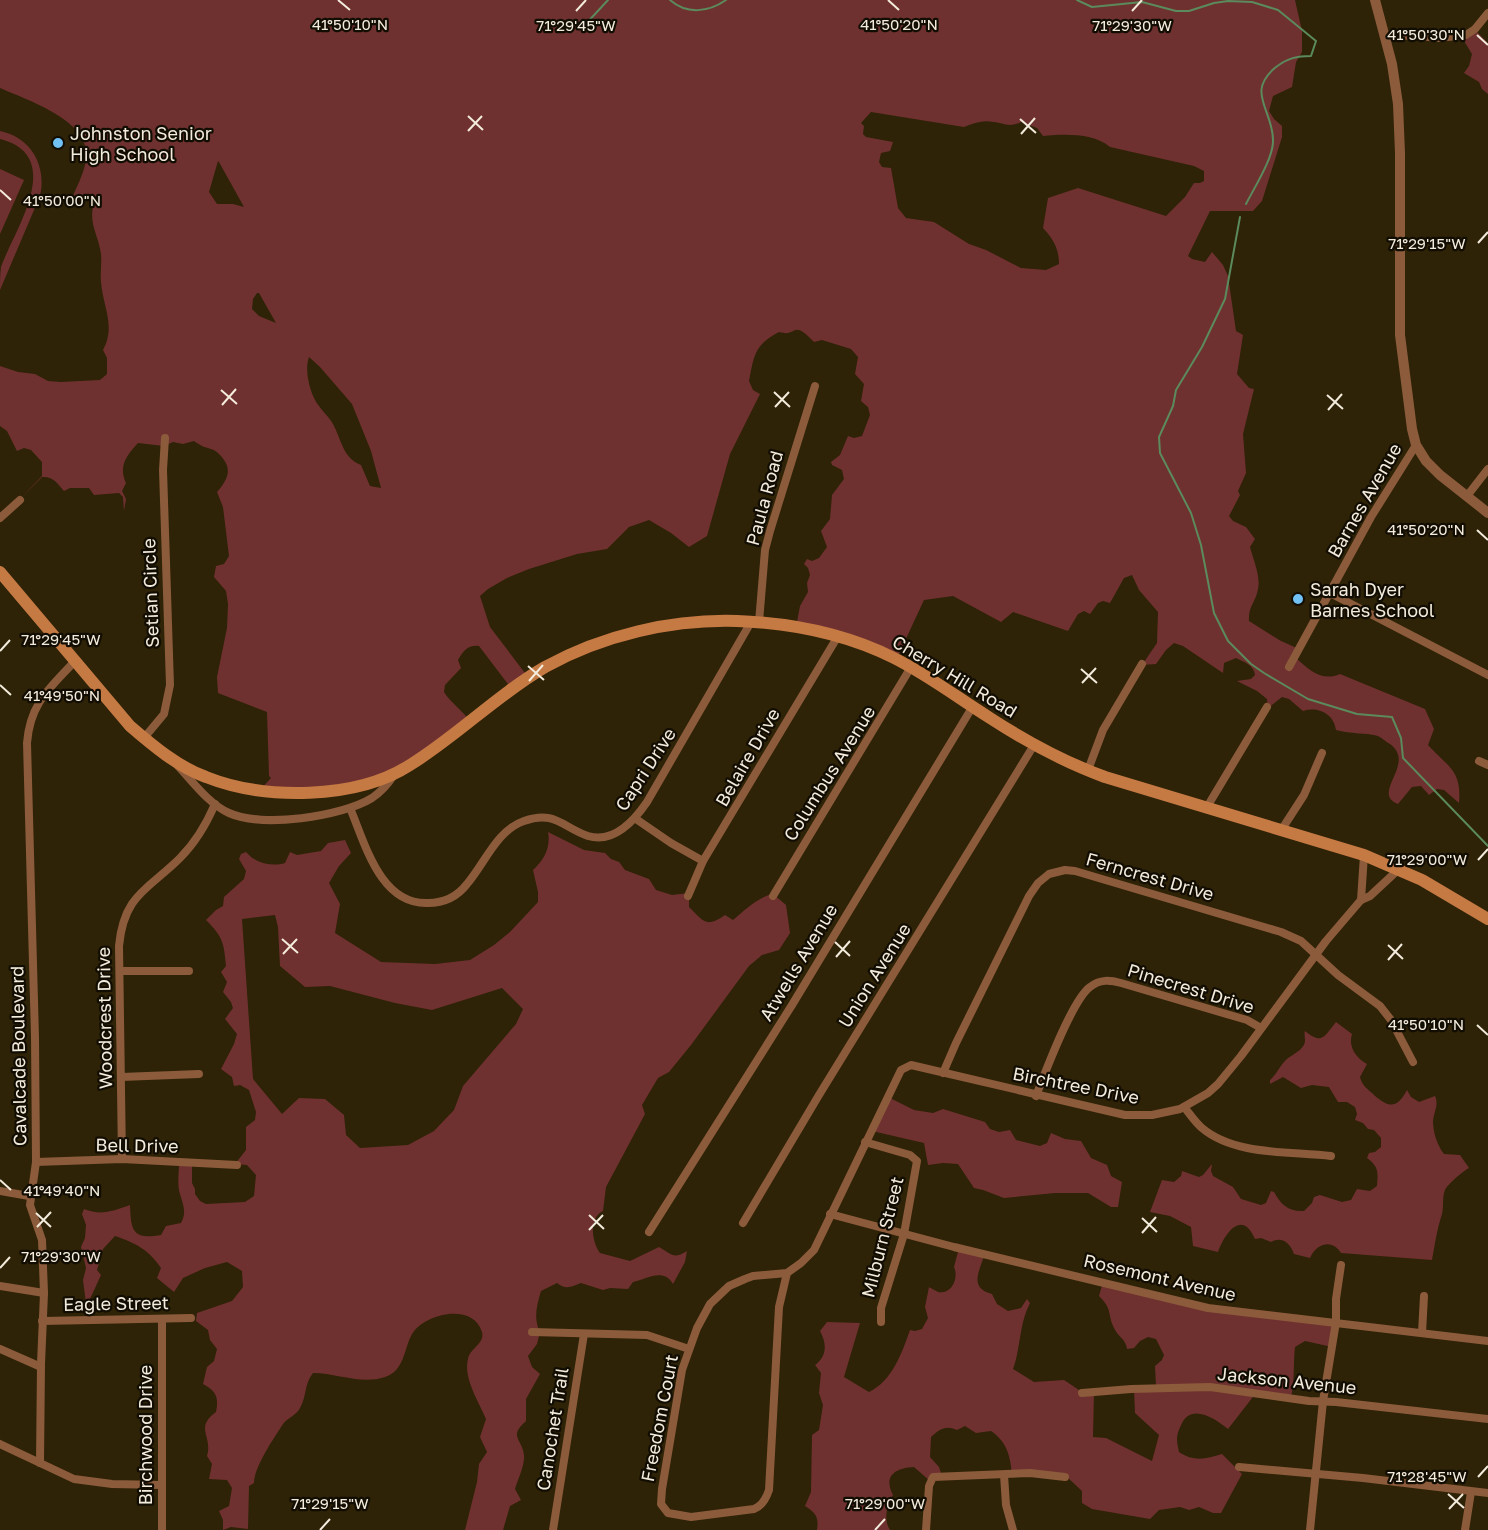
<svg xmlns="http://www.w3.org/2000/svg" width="1488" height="1530" viewBox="0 0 1488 1530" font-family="'Golos Text',sans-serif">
<rect width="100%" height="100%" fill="#2e2207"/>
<g fill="#6f312f" fill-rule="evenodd">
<path d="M0,0H1295L1302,31V52L1296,62L1292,87L1273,96L1269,111L1274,119L1282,126V137L1262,201L1253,211H1210L1188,256L1192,259L1205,262L1212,252L1223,265L1228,276L1236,331L1243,335L1237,374L1249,388L1254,389L1243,434L1246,473L1238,491L1240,495L1229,516L1233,521L1246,527L1255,539L1250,547C1253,559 1261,577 1258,589C1256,602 1248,606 1249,621L1281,641L1299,649L1296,658C1309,670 1322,682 1340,674L1425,709L1434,729L1428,745C1448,767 1462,770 1459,803L1444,790L1437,789L1429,795L1421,786L1412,787L1398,804C1370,793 1417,764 1390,744C1386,742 1382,738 1378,736C1368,733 1350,734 1336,730C1334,714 1318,706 1303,711L1289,699L1282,697L1268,708L1267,699L1257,691L1237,681L1251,679L1255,675C1254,665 1244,662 1236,658L1224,663L1223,673L1183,646L1174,643L1166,650L1156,664L1142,665L1157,643L1158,612L1139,590L1132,575L1124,578L1110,603L1103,601L1098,603L1090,614L1084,611L1078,614L1068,631L1013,612L1001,622L953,596L924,600L897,658L797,622L800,606L808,592L807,583L810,575L808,568L804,564L807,559L812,561L819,558L827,547L821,531L830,519L832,495L844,479L842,470L832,465L831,462L840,455L848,436L854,438L862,436L870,415L868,407L861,401L864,384L855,374L858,357L851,349L822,340L814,342C791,318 798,338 779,332C754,345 754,356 749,381L753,390L760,394L730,454L707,536L689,547L671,533L649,520L629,527L607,549L577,554L529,569L507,578L488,589L480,596L490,627L528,677L511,688L479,646C468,645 464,650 458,660L461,668L445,685L444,692C451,703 462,710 470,721L413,764L354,786L260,790L271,778L269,776L267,712L218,693L217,677L227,628L228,604L226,591L214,577L216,566L224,564L229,556L223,507L217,492C229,478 233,468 219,454C217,452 215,450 211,449C204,447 201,446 194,441L183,444L173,442L164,446L138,443C127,455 118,466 126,483L122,491L126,499L124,511L123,497L119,493L94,495L89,488H70L64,491C57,483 53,476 42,477L19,500L42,476V462L31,450L24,448L17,451L7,431L0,426V366L18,372L35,374L48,381L61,382L100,380L107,374V358L103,350C116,326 103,307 101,282C100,273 102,263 101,254C98,233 87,222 95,200L91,195H85L80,203H70C75,190 84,174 86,160C93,121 27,100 0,88ZM871,112L964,127C974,123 983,120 993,122C1006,123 1008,128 1021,122L1037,128L1043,136C1066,134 1093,133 1110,147L1194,166L1204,171V181L1200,183H1194L1185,197L1166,216L1078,188L1048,198L1043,228C1053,239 1059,248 1059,264L1046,270L1021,268L986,250L969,244L934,222L906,218L898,208L891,168L882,167L879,162L881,153L890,151L893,142L866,137L863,134L864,126L861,123ZM218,161L219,162L244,207L233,204H217L209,192ZM257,293H259L276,323L259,316L252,309L253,299ZM309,357L320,367L352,404L371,451L381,488L370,486L361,465C343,458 342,441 333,424C330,418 323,412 319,406C310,395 304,370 309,357Z"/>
<path d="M1475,30L1488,43V94L1482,89L1479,82L1464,73L1469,66L1472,54L1461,36Z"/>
<path d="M0,131C31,137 47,166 40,196L0,290C0,282 0,274 1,267C14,230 67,156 0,139Z"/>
<path d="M0,169L24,180L0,234Z"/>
<path d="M548,832L584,850L605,853L611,859L619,862L625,870L649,879L656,890L672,895L689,893V907C704,922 706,928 725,915L733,920C745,910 758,897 773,894L786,905L790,933L779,950L762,955L749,966L691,1045L669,1072L658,1078L642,1105L645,1114L606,1187L603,1211C588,1218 592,1242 600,1253L630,1261L659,1247C672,1254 673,1260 687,1251L685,1262L673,1284C663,1267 646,1280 633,1282L628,1289L610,1288L603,1290L581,1283C571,1287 566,1290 557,1283L541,1291C537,1305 533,1318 540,1332L537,1344L528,1356L532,1367L540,1374L526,1399V1421C508,1437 522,1438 524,1455C525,1465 518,1479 515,1489L521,1500L510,1506L503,1530H465L477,1482L479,1464L487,1452L480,1437L486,1419C479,1402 463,1378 468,1359C470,1348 485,1344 482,1332C473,1301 421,1314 411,1336C404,1350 404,1371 385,1377C361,1385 337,1373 313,1373C304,1384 307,1396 300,1408C297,1415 287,1418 283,1424C274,1438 254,1467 254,1483L249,1486L248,1529L231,1527L223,1530V1520L219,1511L229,1506L232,1488L227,1480L209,1479L212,1464L207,1456C213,1436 194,1428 216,1412C219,1397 216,1391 203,1384L207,1367L214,1361L217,1349L210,1340L208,1330L196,1321L197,1313L232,1301L243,1287L242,1271L227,1262L205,1268L183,1278L174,1292L157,1278L161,1268C149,1250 136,1243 115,1236L103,1249L97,1270L101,1275L90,1299L88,1319L83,1280L86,1268L81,1247L85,1238L86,1225L82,1214L84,1209C101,1216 113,1211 130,1205C131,1230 132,1240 161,1235L166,1226L181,1223C187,1212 183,1205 180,1194C177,1186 179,1172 179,1163H192V1183L195,1189V1194L200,1201L206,1204L245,1202L254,1196L256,1175L247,1165L235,1164L246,1150V1127L255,1120L256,1112L249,1090L240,1085L234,1086L232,1077L221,1069L234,1044L237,1034L225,1019L233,1008L231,1002L223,992L227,982L221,972L226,966C224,943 223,937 206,920L216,910L223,906L224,897L244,879L246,871L239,859L241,854L246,852C255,863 272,867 285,863L290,852L297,855L321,851L328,843L345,840L351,853L339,866L329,883L340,904L335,933L381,962L435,964L470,960L494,945L510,932L538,902V892L533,870C544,860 551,847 548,832ZM275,915L278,927L280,966L305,987L330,986L395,1003L432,1010L502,988L523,1009L516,1024L463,1086L454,1110L434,1131L408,1145L360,1148L346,1135L344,1115L325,1099L299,1098L282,1114L253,1079L242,919Z"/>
<path d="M1336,1022L1352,1034C1348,1047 1356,1058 1367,1064L1360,1077C1362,1086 1368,1089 1374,1095C1389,1108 1397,1109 1407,1090L1411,1097L1419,1102L1435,1096C1439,1105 1434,1111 1433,1121C1433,1132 1437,1145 1444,1154L1460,1155L1469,1168C1463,1171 1447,1185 1445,1190C1442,1197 1444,1206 1442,1214C1437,1229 1435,1244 1432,1260L1341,1253C1332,1239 1317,1243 1310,1258L1294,1254C1290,1243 1282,1236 1271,1242L1261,1238L1255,1239C1242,1209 1225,1233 1218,1252L1193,1246L1191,1227L1170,1216L1150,1212L1162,1180L1174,1182L1181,1176L1182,1171L1199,1177L1203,1175L1212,1164L1211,1171L1213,1176L1233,1187L1241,1199L1261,1205L1266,1203L1271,1191L1274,1192C1281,1205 1289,1212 1304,1211L1312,1203L1314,1197L1320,1195L1342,1202L1351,1200L1357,1189L1370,1191L1377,1186C1378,1172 1379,1167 1367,1158L1369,1153L1375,1152L1381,1147V1138L1374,1130L1368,1129L1363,1123L1355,1120L1357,1114L1355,1107L1347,1102H1338L1329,1087L1312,1085L1301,1088L1283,1077L1270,1084V1080C1277,1074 1279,1067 1285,1061C1290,1055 1304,1051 1305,1041C1305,1037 1304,1034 1305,1031C1322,1045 1324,1037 1336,1022Z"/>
<path d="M888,1097L914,1110L933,1113L943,1109L985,1122L990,1129L999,1132L1010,1130L1016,1140L1040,1146L1047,1143L1051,1133L1065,1139L1081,1141L1091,1158L1107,1165L1111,1176L1122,1182L1118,1207H1111L1088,1193H1055L1004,1198L983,1190L974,1188L958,1164L943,1163L928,1165L924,1143L872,1131Z"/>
<path d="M959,1248L984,1256C979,1272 969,1288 992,1294L997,1304L1008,1311L1021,1308L1027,1299L1030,1303C1019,1324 1021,1347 1013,1369L1034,1382L1064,1380L1082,1392H1094L1093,1437L1106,1438L1152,1461L1159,1435L1135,1413L1134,1389L1156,1387L1155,1366L1162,1360L1164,1355L1156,1339L1148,1337L1140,1341L1134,1348L1127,1349C1126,1339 1118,1337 1114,1328C1107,1313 1113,1310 1099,1296L1103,1282L1209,1308L1336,1321L1332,1347L1305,1341L1295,1347C1293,1364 1295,1381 1291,1397L1256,1393L1228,1429C1216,1419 1192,1403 1182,1423C1176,1436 1176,1438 1179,1452C1194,1462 1206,1459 1222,1454L1242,1474L1221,1513H1213L1199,1507L1189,1510L1180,1507L1159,1510L1150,1519L1092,1509L1082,1503V1491L1067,1477L1012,1474C1010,1455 1007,1442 991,1431L976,1433L965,1426L957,1430C945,1425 940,1429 931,1437L930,1457L939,1467L942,1476L930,1481L914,1467C895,1468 883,1476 893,1495C887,1506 883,1519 890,1530H817C819,1517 816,1513 805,1506L811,1492L812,1435L819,1430L823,1405L819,1393L821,1373L815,1365C827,1356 827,1344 820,1331L827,1322L860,1323L844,1377L869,1392C892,1381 902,1353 910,1330L915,1331L922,1329L928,1318L925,1307L929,1287C930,1288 937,1291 938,1292C952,1295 959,1277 954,1267Z"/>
</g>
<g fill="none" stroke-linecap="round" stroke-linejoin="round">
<g stroke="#5b8a5d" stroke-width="2">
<path d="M670,0C687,15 709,12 726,0"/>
<path d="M1077,0L1092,7L1142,2L1176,11H1189L1214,3L1228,1L1252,2L1278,10L1316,41L1311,56C1297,56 1288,58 1276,67C1245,92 1273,110 1273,140C1274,157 1254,188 1246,204"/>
<path d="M583,27L608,0"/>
<path d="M1240,217L1225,299L1202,347L1176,390L1173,406L1159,437L1160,453L1191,513L1201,545L1214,613L1228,641L1251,664L1264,673L1308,699L1357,714L1392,717L1401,738L1403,758L1488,846"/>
</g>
<g stroke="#8b5b3b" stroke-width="8">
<path d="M1386,39L1410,35L1438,38L1466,35L1475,29L1488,13"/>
<path d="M1467,496L1488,469"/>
<path d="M0,518L20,500"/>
<path d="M1330,593L1488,675"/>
<path d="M759,622L765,550L770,531L815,386"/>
<path d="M1289,667L1371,517L1416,445"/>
<path d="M144,738L164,714L170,685L163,470L165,438"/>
<path d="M1479,761L1488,765"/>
<path d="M178,766C193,782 209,804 229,813C262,828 341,817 372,798C381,792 388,784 394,775"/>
<path d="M1088,770L1103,730L1142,664"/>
<path d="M1207,807L1267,707"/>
<path d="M350,808C365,843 380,905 428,903C444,903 457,897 467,884C485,863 497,830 524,821C555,810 562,827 588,836C614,844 634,821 647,802L751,622"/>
<path d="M636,819L671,843L703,861"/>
<path d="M1282,829L1304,795L1322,753"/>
<path d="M688,896L703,861L838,636"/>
<path d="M773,896L911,667"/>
<path d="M1361,900L1364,855"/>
<path d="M120,971H189"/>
<path d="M943,1073L956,1043L1029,896L1038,883L1049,874L1065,870L1075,871L1281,932L1301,941L1338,975L1380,1006L1391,1020L1413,1062"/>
<path d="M121,1077L199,1074"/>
<path d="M1036,1096C1045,1073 1072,1000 1090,987C1100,979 1110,980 1121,983L1247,1020L1261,1028"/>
<path d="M1184,1107C1190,1114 1195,1122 1202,1128C1235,1156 1291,1151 1331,1156"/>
<path d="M865,1142L910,1155L917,1161L904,1234L881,1308V1322"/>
<path d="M122,1159L119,946C124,894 148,890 180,858C196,842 206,825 215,804"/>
<path d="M36,1162L122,1159L237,1165"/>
<path d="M0,1191L29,1196"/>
<path d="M830,1214L954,1247L1208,1308L1488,1341"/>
<path d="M743,1223L819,1095L1034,745"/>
<path d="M649,1232L792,1005L973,706"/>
<path d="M787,1273L779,1307L769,1490C766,1499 762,1506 754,1509L691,1517L668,1513L661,1504L662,1489L682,1370L697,1328L710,1304L729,1286L745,1279L753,1276L787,1273L801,1263L814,1250L901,1070L911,1065L1125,1115H1152L1180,1109L1208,1093L1218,1084L1241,1056L1326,941L1361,900L1370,896L1399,869"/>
<path d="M0,1286L44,1293"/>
<path d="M162,1319V1530"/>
<path d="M42,1321L191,1318"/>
<path d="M532,1332L647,1335L689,1349"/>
<path d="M1422,1333L1424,1296"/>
<path d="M0,1349L41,1367"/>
<path d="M1082,1393L1131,1389L1210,1387L1309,1401L1336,1402L1488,1419"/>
<path d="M0,1444L74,1479L112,1484L162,1485"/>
<path d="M40,1463L41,1364L44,1293L42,1240L30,1205L36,1162L35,1037L27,743C30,703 50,688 75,661"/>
<path d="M1239,1467L1363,1478L1488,1493"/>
<path d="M1004,1475L1006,1505L1013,1530"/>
<path d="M553,1530L584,1334"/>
<path d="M926,1530L929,1486L933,1477L1030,1473L1065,1477"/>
<path d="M1310,1530L1323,1401L1336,1322V1299L1341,1265"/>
<path d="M1465,1530L1471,1492"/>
</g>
<path stroke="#8b5b3b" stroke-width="10" d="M1375,0L1392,64L1398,104L1400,153V335L1412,429L1416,445L1426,461L1440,475L1488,513"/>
<path stroke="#c57943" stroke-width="12" d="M0,572L130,726C152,745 178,767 206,777C264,800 356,800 410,765C457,736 497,695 545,667C603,635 672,619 737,621C791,623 846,634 894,658C928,675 958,698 990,718C1027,742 1064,762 1105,777L1364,855L1422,880L1488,919"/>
</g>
<path fill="none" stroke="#f3ebdc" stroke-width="2" d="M338,0L350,10M888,0L899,10M576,11L586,0M1132,11L1142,0M1477,35L1488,45M468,116L483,130M1020,119L1036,133M468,131L482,116M1021,134L1035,118M0,190L11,200M1478,243L1488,232M221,390L237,404M774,392L790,407M1327,395L1343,409M222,405L236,389M775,407L789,392M1328,410L1342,394M1477,530L1488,540M0,651L10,640M528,666L544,680M1081,669L1097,683M529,681L543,665M1082,683L1096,668M0,685L11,695M1478,860L1488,849M282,939L298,953M835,942L850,956M1388,945L1403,959M283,954L297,939M836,957L850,941M1388,960L1402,944M1477,1025L1488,1035M0,1180L11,1190M36,1213L51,1227M589,1215L604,1229M1142,1218L1157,1232M37,1227L51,1212M589,1230L603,1215M1142,1233L1156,1217M0,1268L10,1257M1478,1477L1488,1466M1448,1494L1464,1508M1449,1509L1463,1494M320,1530L330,1519M875,1530L885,1519"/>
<g fill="#71c1f5" stroke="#120d03" stroke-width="2">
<circle cx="58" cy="143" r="6"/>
<circle cx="1298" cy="599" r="6"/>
</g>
<g text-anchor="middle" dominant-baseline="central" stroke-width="4.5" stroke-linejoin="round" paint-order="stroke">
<g font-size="18" fill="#f3ebdc" stroke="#120d03" text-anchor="start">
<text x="70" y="133">Johnston Senior<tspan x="70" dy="21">High School</tspan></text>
<text x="1310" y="589">Sarah Dyer<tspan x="1310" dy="21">Barnes School</tspan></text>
</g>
<g font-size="18" fill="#f3ebdc" stroke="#120d03">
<text transform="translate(764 498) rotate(-75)">Paula Road</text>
<text transform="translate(1364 500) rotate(-60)">Barnes Avenue</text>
<text transform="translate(150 593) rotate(-92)">Setian Circle</text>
<text transform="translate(955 676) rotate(31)">Cherry Hill Road</text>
<text transform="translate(747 757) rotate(-60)">Belaire Drive</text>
<text transform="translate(645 769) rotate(-57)">Capri Drive</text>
<text transform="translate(829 773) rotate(-58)">Columbus Avenue</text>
<text transform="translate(1150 876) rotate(16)">Ferncrest Drive</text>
<text transform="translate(798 962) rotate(-59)">Atwells Avenue</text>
<text transform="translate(874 975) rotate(-58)">Union Avenue</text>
<text transform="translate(1191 988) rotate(17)">Pinecrest Drive</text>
<text transform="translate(104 1018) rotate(-91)">Woodcrest Drive</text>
<text transform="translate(18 1056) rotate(-91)">Cavalcade Boulevard</text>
<text transform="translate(1076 1085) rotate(11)">Birchtree Drive</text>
<text transform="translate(137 1145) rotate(1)">Bell Drive</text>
<text transform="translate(882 1237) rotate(-76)">Milburn Street</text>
<text transform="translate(1160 1277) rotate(13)">Rosemont Avenue</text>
<text transform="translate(116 1303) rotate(-1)">Eagle Street</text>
<text transform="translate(1287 1380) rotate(6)">Jackson Avenue</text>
<text transform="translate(659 1418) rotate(-79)">Freedom Court</text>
<text transform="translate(552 1429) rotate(-81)">Canochet Trail</text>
<text transform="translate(145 1435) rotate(-90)">Birchwood Drive</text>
</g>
</g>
<g font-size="15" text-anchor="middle" fill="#f3ebdc" stroke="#120d03" stroke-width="4.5" stroke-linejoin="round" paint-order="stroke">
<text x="350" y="30">41°50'10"N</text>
<text x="899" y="30">41°50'20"N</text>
<text x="576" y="31">71°29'45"W</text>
<text x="1132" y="31">71°29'30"W</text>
<text x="1426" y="40">41°50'30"N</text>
<text x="62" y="206">41°50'00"N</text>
<text x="1427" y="249">71°29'15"W</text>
<text x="1426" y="535">41°50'20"N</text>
<text x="61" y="645">71°29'45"W</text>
<text x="62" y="701">41°49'50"N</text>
<text x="1427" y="865">71°29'00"W</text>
<text x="1426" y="1030">41°50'10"N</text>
<text x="62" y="1196">41°49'40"N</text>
<text x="61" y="1262">71°29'30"W</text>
<text x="1427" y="1482">71°28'45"W</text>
<text x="330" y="1509">71°29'15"W</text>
<text x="885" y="1509">71°29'00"W</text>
</g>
</svg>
